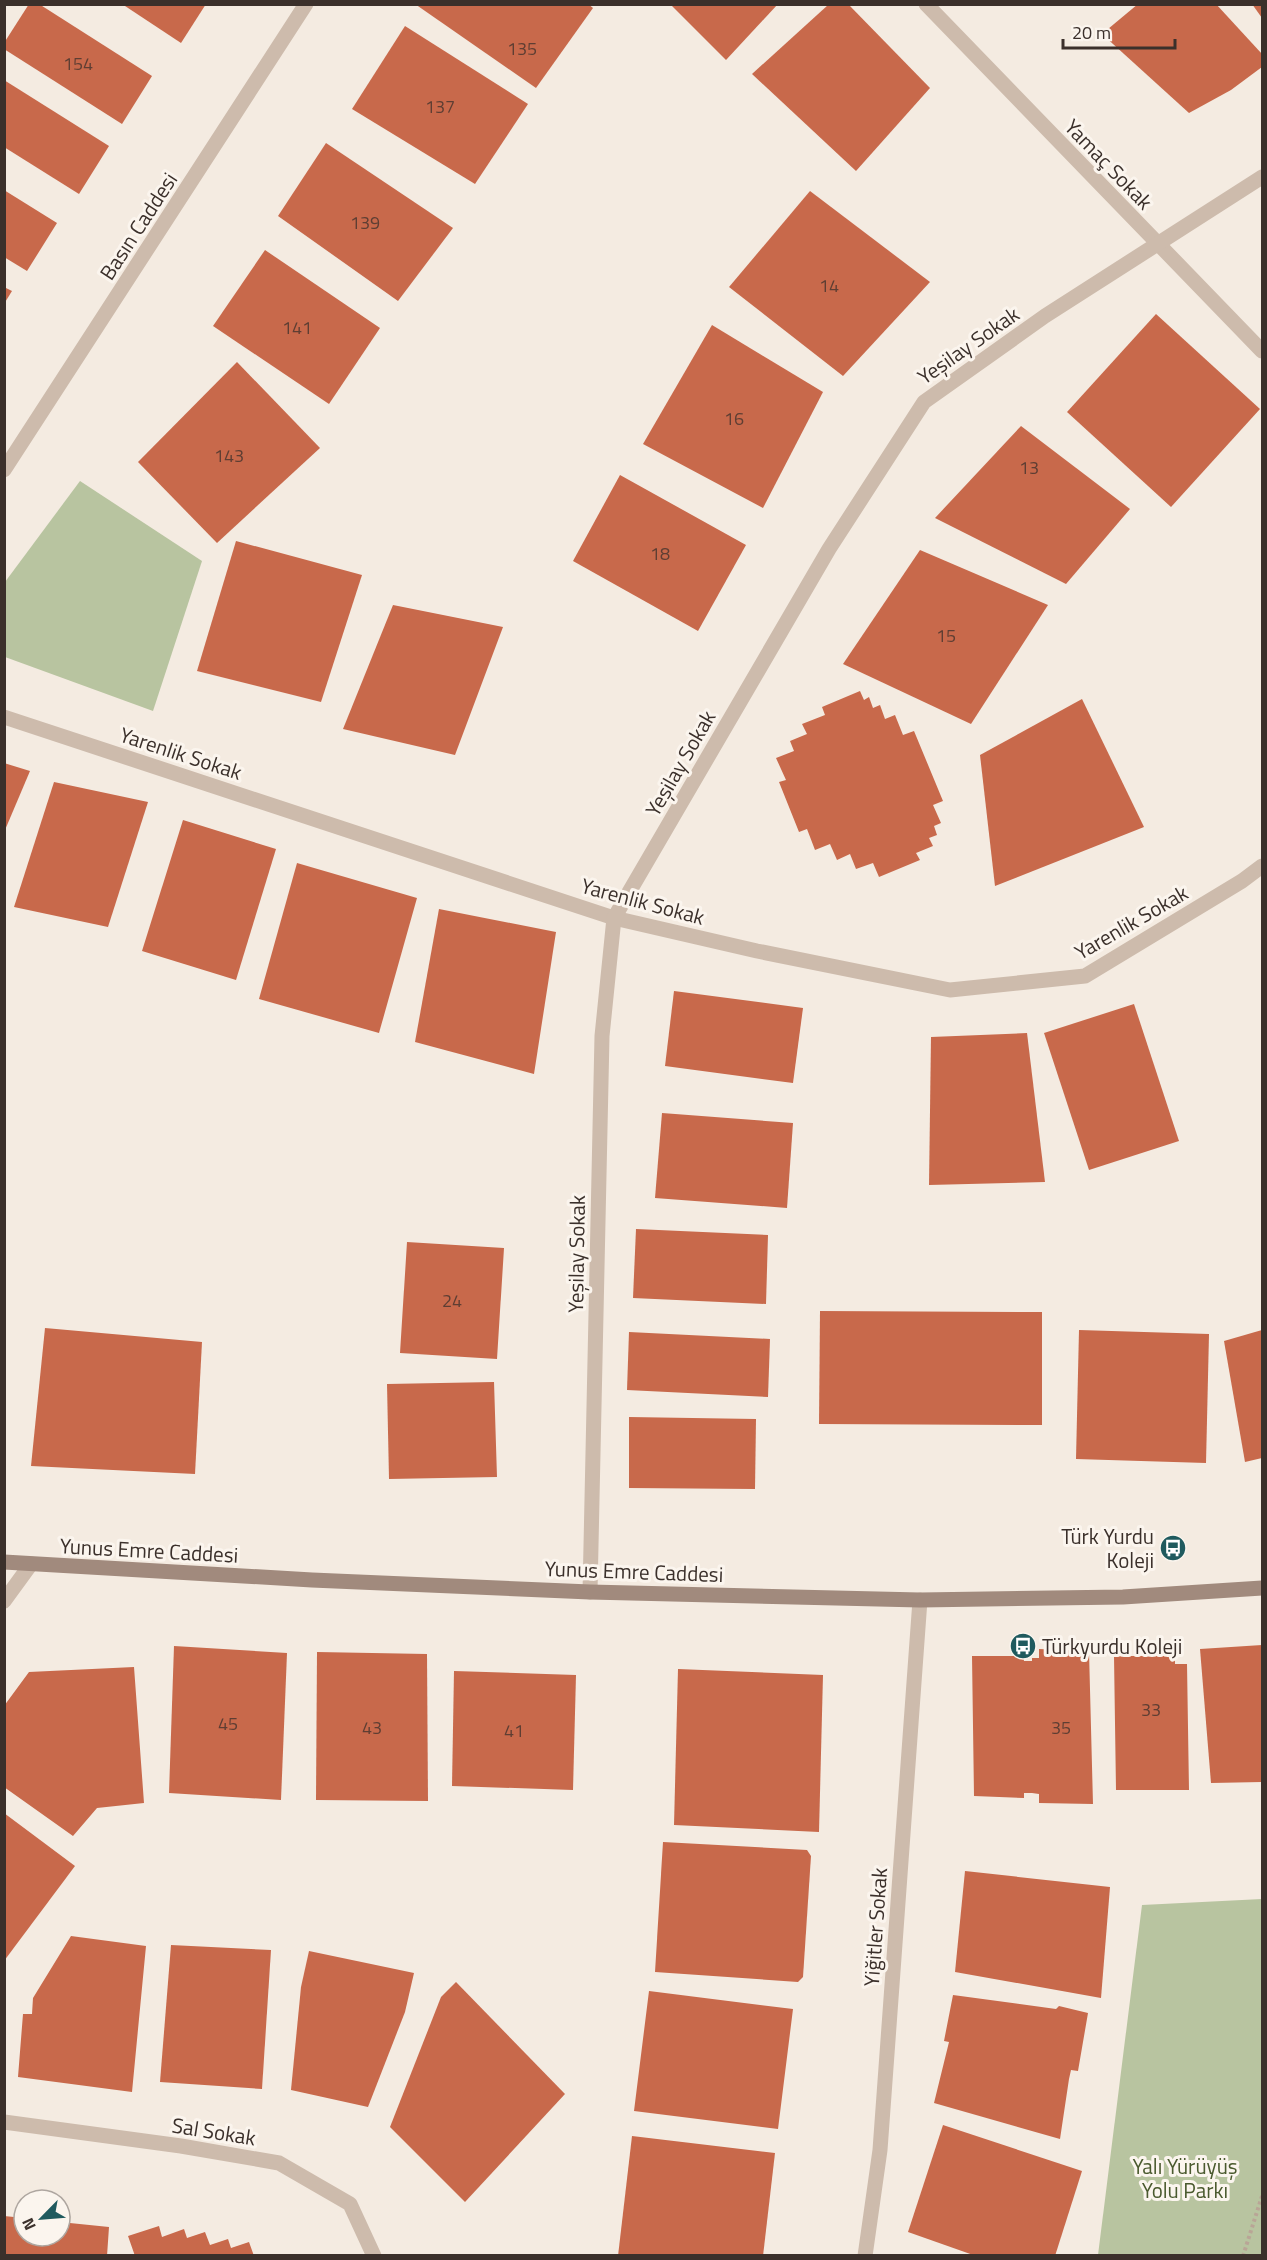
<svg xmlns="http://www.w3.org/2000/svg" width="1267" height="2260" viewBox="0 0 1267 2260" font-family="'Titillium Web',sans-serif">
<rect width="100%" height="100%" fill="#f4ebe1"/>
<g fill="#b8c4a0">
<path d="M80,481L202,561L153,711L5,657V582Z"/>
<path d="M1262,1899V2255H1098L1142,1905Z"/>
</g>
<g fill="#c8694b">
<path d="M29,4H39L152,76L122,124L4,49V43Z"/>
<path d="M122,4H206L181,43Z"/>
<path d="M415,4H588L593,8L536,88Z"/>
<path d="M670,4H778L726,60Z"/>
<path d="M1138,4H1216L1262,54V67L1231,90L1189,113L1102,34Z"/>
<path d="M1252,4H1262V18Z"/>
<path d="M828,5H849L930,88L856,171L752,74Z"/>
<path d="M405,26L528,104L475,184L352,109Z"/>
<path d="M4,80L109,146L79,194L4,147Z"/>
<path d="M326,143L453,228L398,301L278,216Z"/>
<path d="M4,190L57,223L27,271L4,257Z"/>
<path d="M810,191L930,282L843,376L729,287Z"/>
<path d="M265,250L380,328L329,404L213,326Z"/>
<path d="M4,287L12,291L4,304Z"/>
<path d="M1156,314L1260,409L1171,507L1067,412Z"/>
<path d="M712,325L823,392L763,508L643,444Z"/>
<path d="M237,362L320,448L217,543L138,462Z"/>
<path d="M1021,426L1130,509L1066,584L935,518Z"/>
<path d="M620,475L746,545L698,631L573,561Z"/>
<path d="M236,541L362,575L321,702L197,671Z"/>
<path d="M920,550L1048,605L971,724L843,664Z"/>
<path d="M393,605L503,627L455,755L343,729Z"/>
<path d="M860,691L864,700L869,697L873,708L880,705L885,719L895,715L903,735L914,731L943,801L933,805L941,823L934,826L937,835L929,838L933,846L916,853L920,860L879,877L873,863L856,869L850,854L837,860L830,844L815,850L807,829L799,832L779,782L786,780L776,758L794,751L790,741L807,734L802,724L825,715L822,707Z"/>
<path d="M1082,699L1144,827L995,886L980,755Z"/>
<path d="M4,763L30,771L5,830H4Z"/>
<path d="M54,782L148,802L108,927L14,907Z"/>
<path d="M183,820L276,849L236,980L142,951Z"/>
<path d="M297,863L417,898L379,1033L259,999Z"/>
<path d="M439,909L556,932L534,1074L415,1042Z"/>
<path d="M674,991L803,1008L793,1083L665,1066Z"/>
<path d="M1134,1004L1179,1141L1089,1170L1044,1033Z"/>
<path d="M1027,1033L1045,1182L929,1185L931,1037Z"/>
<path d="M662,1113L793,1123L787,1208L655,1198Z"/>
<path d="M636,1229L768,1235L766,1304L633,1298Z"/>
<path d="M407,1242L504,1248L497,1359L400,1353Z"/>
<path d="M820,1311L1042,1312V1425L819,1424Z"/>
<path d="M45,1328L202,1342L195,1474L31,1466Z"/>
<path d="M1079,1330L1209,1334L1206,1463L1076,1459Z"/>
<path d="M1262,1330V1458L1245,1462L1224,1341Z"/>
<path d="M629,1332L770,1339L768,1397L627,1390Z"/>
<path d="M494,1382L497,1477L389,1479L387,1384Z"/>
<path d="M629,1417L756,1419L755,1489L629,1488Z"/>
<path d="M1262,1645V1782L1211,1783L1200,1649Z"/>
<path d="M174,1646L287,1653L281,1800L169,1793Z"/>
<path d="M1039,1649L1089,1651L1093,1804L1039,1803V1794L1032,1793H1024V1798L974,1796L972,1656H1023L1024,1661H1032V1658H1039Z"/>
<path d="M317,1652L427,1654L428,1801L316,1800Z"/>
<path d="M1114,1656H1175V1664H1187L1189,1790H1116Z"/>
<path d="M134,1667L144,1803L97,1808L73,1836L4,1787V1706L29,1672Z"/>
<path d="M678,1669L823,1675L819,1832L674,1825Z"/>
<path d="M454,1671L576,1675L573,1790L452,1786Z"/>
<path d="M4,1813L75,1866L4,1961Z"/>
<path d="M663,1842L807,1850L811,1856L803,1977L798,1982L655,1972Z"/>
<path d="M965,1871L1110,1887L1101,1998L955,1972Z"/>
<path d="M71,1936L146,1946L132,2092L18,2077L23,2014H32L33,1998Z"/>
<path d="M171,1945L271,1950L262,2089L160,2082Z"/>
<path d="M309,1951L414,1973L405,2012L368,2107L291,2090L301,1987Z"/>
<path d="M456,1982L565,2094L465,2202L390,2127L441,1997Z"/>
<path d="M649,1991L793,2009L778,2129L634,2111Z"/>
<path d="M953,1995L1056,2009L1059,2006L1088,2013L1078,2071L1071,2070L1069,2079L1060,2139L934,2103L949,2042L944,2041Z"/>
<path d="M943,2125L1082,2171L1055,2256H976L908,2232Z"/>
<path d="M632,2136L775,2153L763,2256H618Z"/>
<path d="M4,2216L24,2218V2236H60V2222L109,2227L107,2256H4Z"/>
<path d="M159,2226L162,2237L184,2229L187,2238L205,2232L210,2245L228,2239L231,2248L249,2242L254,2256H135L128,2236Z"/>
</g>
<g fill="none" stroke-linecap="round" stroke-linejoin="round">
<path stroke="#b9a596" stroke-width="4" stroke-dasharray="3 3" stroke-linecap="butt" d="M1243,2256L1262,2196"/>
<g stroke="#cdbbac" stroke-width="15">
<path d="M926,4L1262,351"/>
<path d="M4,717L614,918L757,951L950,990L1085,976L1242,881L1262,866"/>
<path d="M590,1592L602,1036L614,918L829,549L924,402L1045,316L1262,177"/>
<path d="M4,1601L31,1564"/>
<path d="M4,2122L181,2146L279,2163L350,2204L374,2256"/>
<path d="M865,2256L880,2150L920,1600"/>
</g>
<path stroke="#cdbbac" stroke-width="15" d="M4,470L306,4"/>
<path stroke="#a18a7d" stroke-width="15" d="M4,1562L312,1580L590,1592L920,1600L1123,1597L1262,1588"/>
</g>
<defs>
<symbol id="bus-disc" viewBox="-11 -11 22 22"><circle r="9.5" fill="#1f5a5e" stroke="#fbf5ee"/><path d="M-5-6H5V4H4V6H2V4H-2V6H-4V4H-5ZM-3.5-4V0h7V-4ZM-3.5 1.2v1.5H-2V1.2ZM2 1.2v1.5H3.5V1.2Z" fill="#fff"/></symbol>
</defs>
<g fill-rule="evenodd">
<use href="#bus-disc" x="1158" y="1533" width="30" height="30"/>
<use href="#bus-disc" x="1008" y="1631" width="30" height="30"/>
</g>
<g text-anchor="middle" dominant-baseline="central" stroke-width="6" stroke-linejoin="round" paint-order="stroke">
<g font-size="18" fill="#5e3e33">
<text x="522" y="48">135</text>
<text x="78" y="63">154</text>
<text x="440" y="106">137</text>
<text x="365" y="222">139</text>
<text x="829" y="285">14</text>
<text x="297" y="327">141</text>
<text x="734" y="418">16</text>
<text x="229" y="455">143</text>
<text x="1029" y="467">13</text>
<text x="660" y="553">18</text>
<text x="946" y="635">15</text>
<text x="452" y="1300">24</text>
<text x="1151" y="1709">33</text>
<text x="228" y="1723">45</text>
<text x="372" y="1727">43</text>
<text x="1061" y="1727">35</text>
<text x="514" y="1730">41</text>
</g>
<g font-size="21" fill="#3b302b" stroke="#fbf5ee">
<text transform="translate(1109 164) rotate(46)">Yamaç Sokak</text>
<text transform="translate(138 226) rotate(-57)">Basın Caddesi</text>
<text transform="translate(968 345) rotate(-35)">Yeşilay Sokak</text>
<text transform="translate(181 753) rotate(18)">Yarenlik Sokak</text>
<text transform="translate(680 763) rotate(-60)">Yeşilay Sokak</text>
<text transform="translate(643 901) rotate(15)">Yarenlik Sokak</text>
<text transform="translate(1131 922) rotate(-30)">Yarenlik Sokak</text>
<text transform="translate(576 1254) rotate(-89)">Yeşilay Sokak</text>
<text transform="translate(149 1550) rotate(3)">Yunus Emre Caddesi</text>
<text transform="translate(634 1571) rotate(2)">Yunus Emre Caddesi</text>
<text transform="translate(875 1927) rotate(-86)">Yiğitler Sokak</text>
<text transform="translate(214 2131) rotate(9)">Sal Sokak</text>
</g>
<g font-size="21" fill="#3b302b" stroke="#fbf5ee" text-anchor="end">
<text x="1154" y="1536">Türk Yurdu<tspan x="1154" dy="24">Koleji</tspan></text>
<text x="1042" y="1646" text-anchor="start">Türkyurdu Koleji</text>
</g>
<g font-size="21" fill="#4a5a2e" stroke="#fbf5ee">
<text x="1185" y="2166">Yalı Yürüyüş<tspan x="1185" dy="24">Yolu Parkı</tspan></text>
</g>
</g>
<rect width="1267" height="2260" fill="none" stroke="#3b302b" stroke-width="12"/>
<g transform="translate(42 2218) rotate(245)"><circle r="28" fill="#fbf5ee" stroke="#aea6a0" stroke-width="1.5"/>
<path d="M0-4.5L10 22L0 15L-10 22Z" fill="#1f5a5e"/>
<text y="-9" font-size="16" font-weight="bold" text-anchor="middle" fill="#3b302b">N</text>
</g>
<path d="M1063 39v9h112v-9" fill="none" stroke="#3b302b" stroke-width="3"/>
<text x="1072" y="39" font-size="18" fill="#3b302b" stroke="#fbf5ee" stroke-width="4.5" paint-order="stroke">20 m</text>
</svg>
